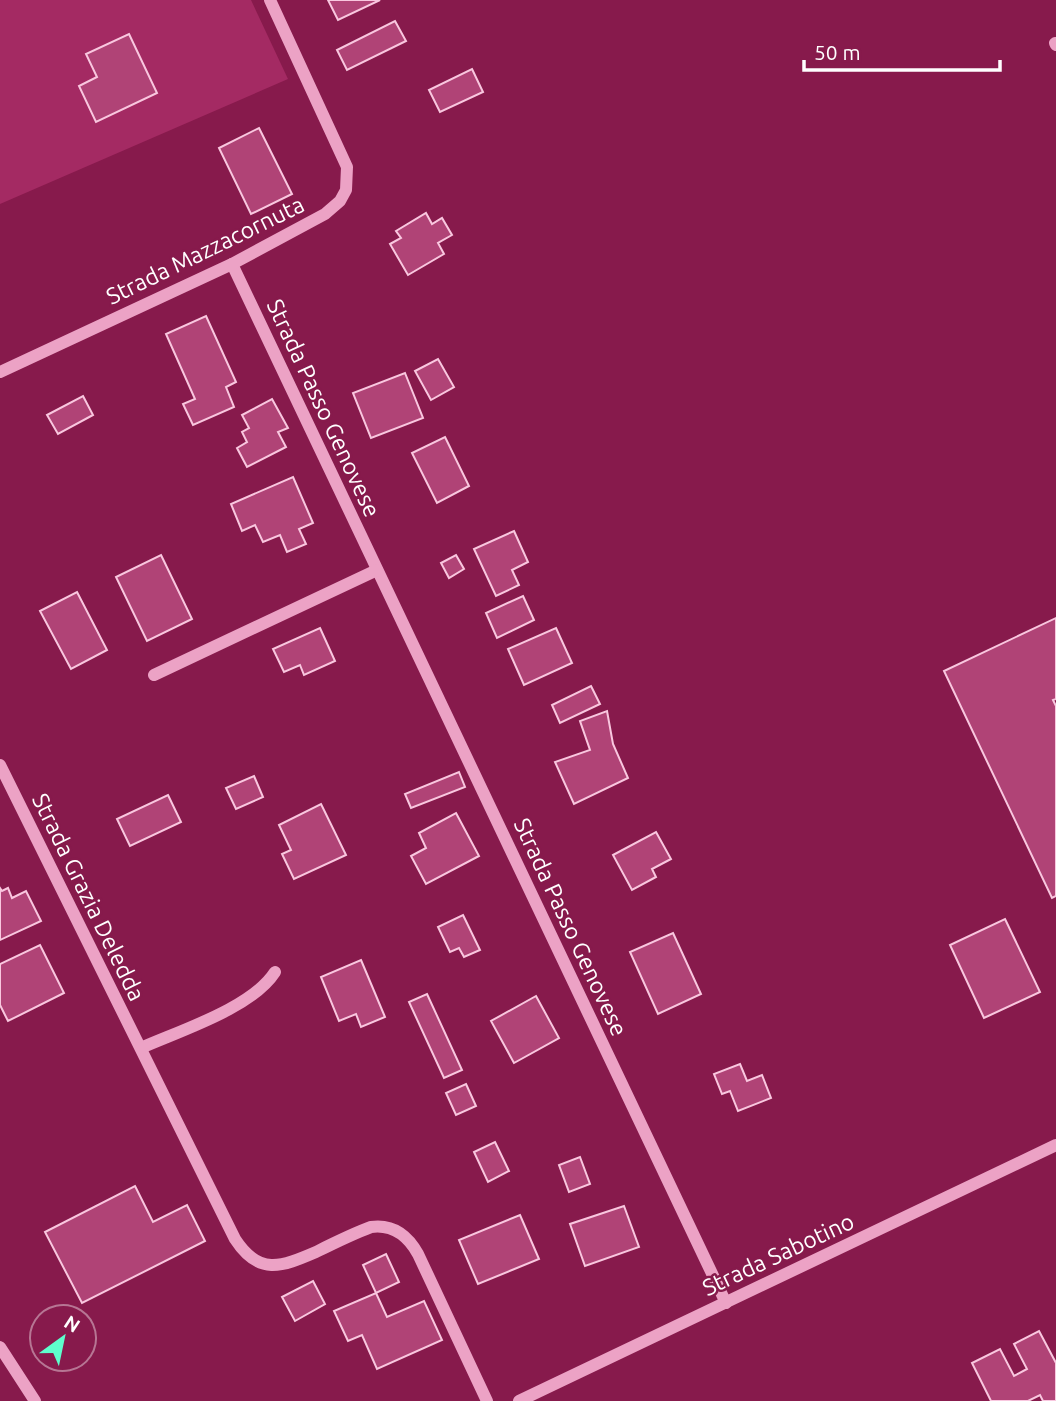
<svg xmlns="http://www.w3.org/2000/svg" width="1056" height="1401" viewBox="0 0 1056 1401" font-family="Ubuntu,sans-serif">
<rect width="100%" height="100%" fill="#871a4c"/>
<path fill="#a42a63" d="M0,0H251L288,79L0,204Z"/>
<g fill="#b04376" stroke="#f9c7df" stroke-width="2">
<path d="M328,0H380L338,20Z"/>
<path d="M395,21L406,41L347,70L337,50Z"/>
<path d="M129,34L157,93L96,122L79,86L97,77L86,54Z"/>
<path d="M472,69L483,92L440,112L429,90Z"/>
<path d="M259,128L292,194L251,214L219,148Z"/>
<path d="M426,213L432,224L442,218L452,235L438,243L444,254L408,275L390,244L401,238L396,231Z"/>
<path d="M206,316L236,382L226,387L234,407L193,425L183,404L195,399L166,334Z"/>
<path d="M438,359L454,387L431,400L415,371Z"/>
<path d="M405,373L423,418L371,438L353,393Z"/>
<path d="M83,396L93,415L58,434L47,415Z"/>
<path d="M272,399L288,428L278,432L286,447L247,467L237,448L247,442L242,432L249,428L242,415Z"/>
<path d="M445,437L469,486L437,503L412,453Z"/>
<path d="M293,477L313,523L299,529L306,544L287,552L280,535L263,542L255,525L242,531L231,504Z"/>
<path d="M514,531L528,562L512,570L519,585L496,596L474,549Z"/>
<path d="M161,555L192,619L147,641L116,577Z"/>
<path d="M456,555L464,569L449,578L441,563Z"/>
<path d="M77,592L107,650L71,669L40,611Z"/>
<path d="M523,596L534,620L497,638L486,613Z"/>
<path d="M1056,618V699L1053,700L1056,706V896L1052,898L944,671Z"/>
<path d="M320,628L335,661L304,675L300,665L284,672L273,649Z"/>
<path d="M556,628L572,663L524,685L508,649Z"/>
<path d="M591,686L600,704L560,723L552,705Z"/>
<path d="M607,711L613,744L628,778L574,804L555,762L590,750L580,721Z"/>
<path d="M459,772L465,787L411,808L405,794Z"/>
<path d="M254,776L263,797L236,809L226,788Z"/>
<path d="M168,795L181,822L130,846L117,819Z"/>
<path d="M321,804L346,855L294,879L282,854L291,850L279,825Z"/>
<path d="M456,813L479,856L426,884L411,856L426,848L419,833Z"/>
<path d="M656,832L671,859L652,869L656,877L632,890L613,855Z"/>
<path d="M0,888L2,891L8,888L12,898L26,891L41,921L0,940Z"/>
<path d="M463,915L480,950L464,957L459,948L450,952L438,927Z"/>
<path d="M1005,919L1040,992L984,1018L950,945Z"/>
<path d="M673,933L701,994L658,1014L630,952Z"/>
<path d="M40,945L64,993L8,1021L0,1005V964Z"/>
<path d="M361,960L385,1017L361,1027L356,1014L339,1021L321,977Z"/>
<path d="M427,994L462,1070L444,1078L409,1002Z"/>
<path d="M536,996L559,1038L514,1063L491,1021Z"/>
<path d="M740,1064L747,1081L762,1075L771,1098L738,1111L730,1091L722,1094L714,1074Z"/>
<path d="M466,1084L476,1106L456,1115L446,1093Z"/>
<path d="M495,1142L509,1171L488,1182L474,1152Z"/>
<path d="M580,1157L590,1184L569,1192L559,1165Z"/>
<path d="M135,1186L153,1222L187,1205L205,1241L82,1303L45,1232Z"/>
<path d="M624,1206L639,1247L585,1266L570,1224Z"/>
<path d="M520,1215L539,1259L478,1284L459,1240Z"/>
<path d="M386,1254L399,1282L376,1293L363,1265Z"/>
<path d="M313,1281L325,1304L295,1321L282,1297Z"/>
<path d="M376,1293L387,1317L424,1301L442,1340L377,1369L362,1335L348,1341L334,1311Z"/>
<path d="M1039,1331L1056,1363V1401H1043L1040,1395L1028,1401H991L972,1363L1000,1349L1014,1376L1027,1369L1014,1344Z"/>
</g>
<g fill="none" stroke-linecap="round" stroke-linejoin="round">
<g stroke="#eca2c5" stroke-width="12">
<path d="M1055,43L1056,45"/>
<path d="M232,264L726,1303"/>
<path d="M0,372L232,264L325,214L340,201L346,190L347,167L270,0"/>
<path d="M154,675L377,570"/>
<path d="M0,765L235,1239C259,1276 281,1267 316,1252C334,1243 352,1234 371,1227C393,1224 408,1236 418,1254L487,1401"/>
<path d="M141,1048C179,1031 252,1008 275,972"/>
<path d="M0,1347L35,1401"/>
<path d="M519,1401L1056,1145"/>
</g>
</g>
<g text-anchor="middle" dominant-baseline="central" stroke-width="5" stroke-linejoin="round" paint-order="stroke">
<g font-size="23" fill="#fff" stroke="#871a4c">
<text transform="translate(205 250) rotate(-26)">Strada Mazzacornuta</text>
<text transform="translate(324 408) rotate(65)">Strada Passo Genovese</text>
<text transform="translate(89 897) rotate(64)">Strada Grazia Deledda</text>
<text transform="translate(571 927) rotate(65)">Strada Passo Genovese</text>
<text transform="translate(778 1254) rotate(-25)">Strada Sabotino</text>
</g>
</g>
<g transform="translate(63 1338) rotate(33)"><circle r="33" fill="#871a4c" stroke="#b77694" stroke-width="2"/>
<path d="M0-5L12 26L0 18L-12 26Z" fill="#5efecc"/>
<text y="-10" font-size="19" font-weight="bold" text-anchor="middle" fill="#ffffff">N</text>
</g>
<path d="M804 60v10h196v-10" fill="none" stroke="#ffffff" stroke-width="3.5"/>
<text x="814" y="60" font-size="21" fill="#ffffff" stroke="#871a4c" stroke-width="5" paint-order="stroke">50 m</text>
</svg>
